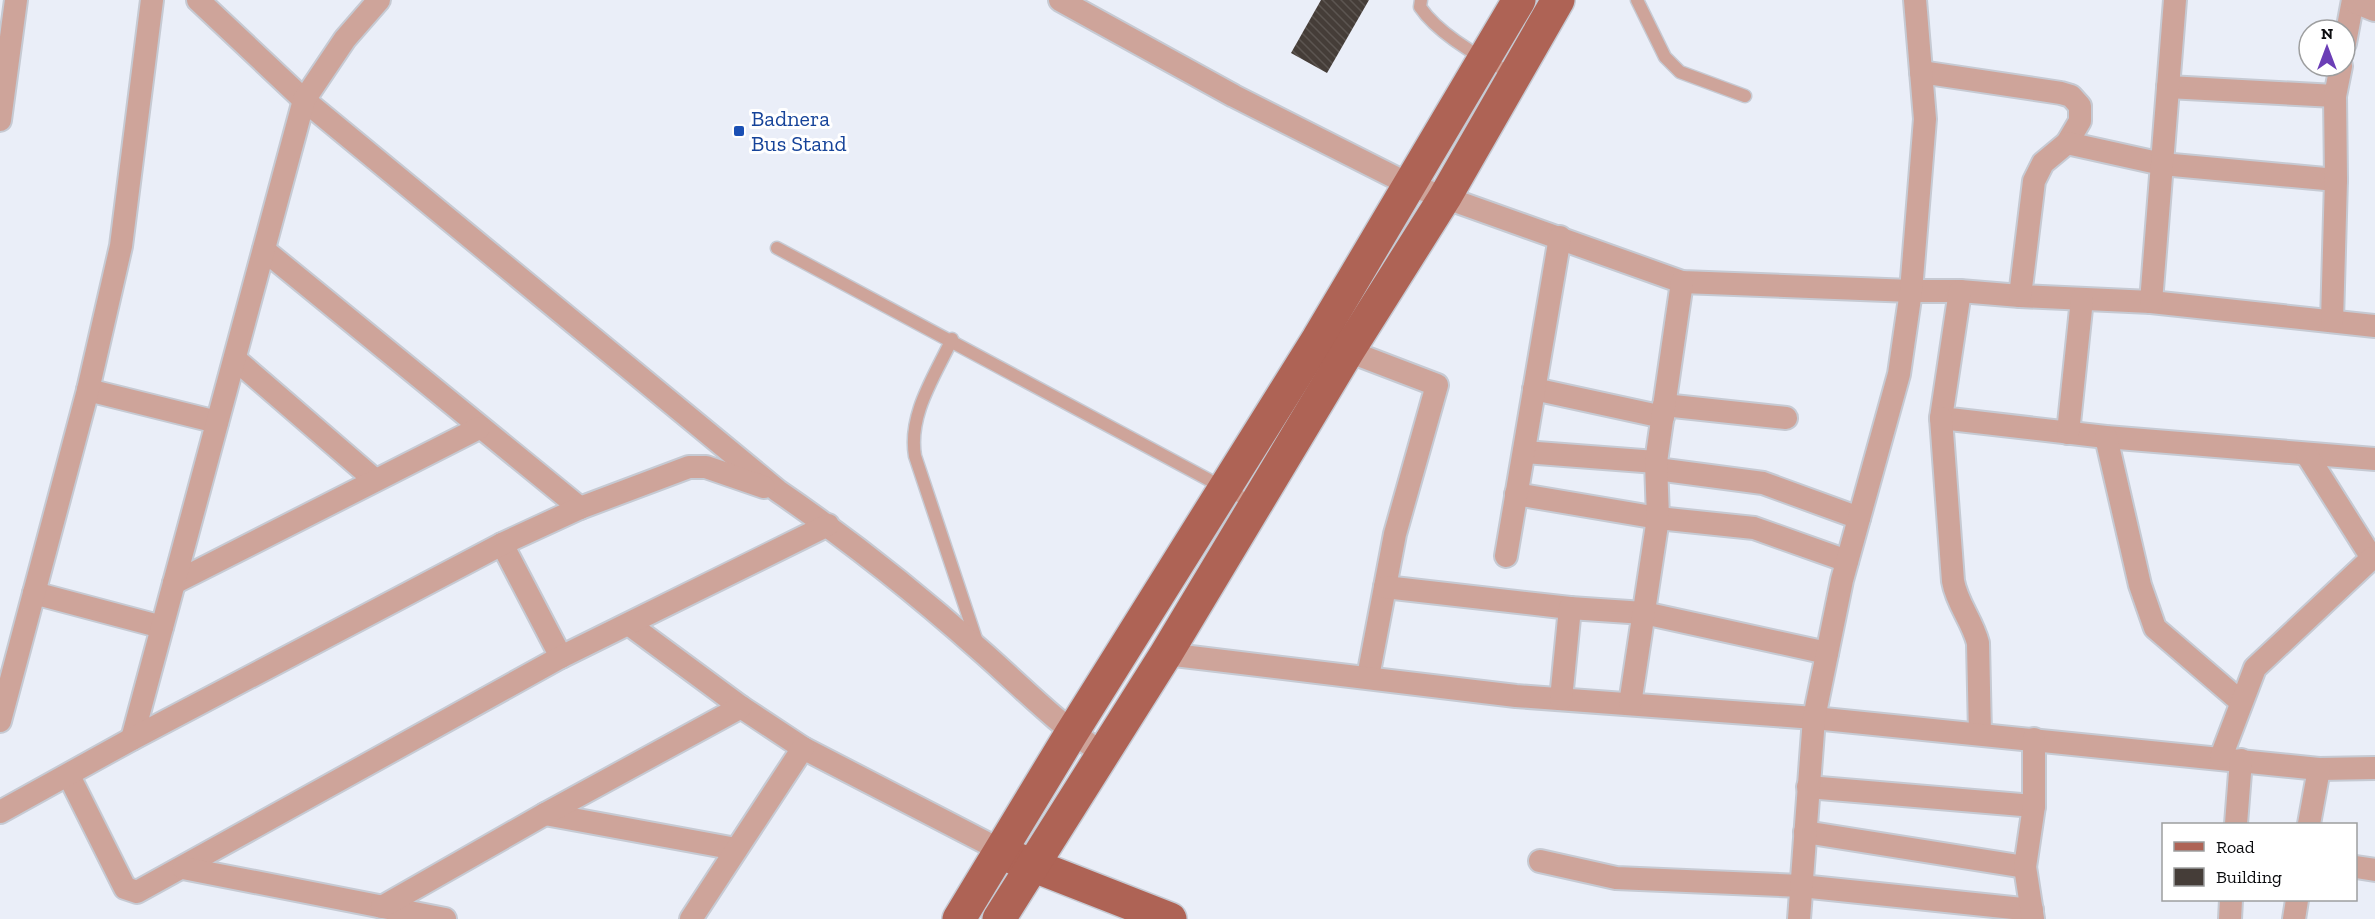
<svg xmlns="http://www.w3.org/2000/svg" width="2375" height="919" viewBox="0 0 2375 919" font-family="'Zilla Slab',serif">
<defs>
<pattern id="building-back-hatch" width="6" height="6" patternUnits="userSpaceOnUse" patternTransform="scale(1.5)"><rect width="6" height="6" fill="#453d38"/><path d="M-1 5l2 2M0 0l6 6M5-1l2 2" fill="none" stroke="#5c5551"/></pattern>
</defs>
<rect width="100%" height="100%" fill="#eaeef8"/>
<path fill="url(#building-back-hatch)" d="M1321,0H1369L1327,73L1291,53Z"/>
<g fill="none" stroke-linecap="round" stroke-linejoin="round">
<defs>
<g id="service">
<path d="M1421,0L1420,7C1439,35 1484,60 1515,75"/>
<path d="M1637,0L1665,57L1680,72L1745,96"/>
<path d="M777,248L1254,504"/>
<path d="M952,339C935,376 908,414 915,456L977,642"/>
</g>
<g id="minor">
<path d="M198,0L304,100L778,491C848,539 916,593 980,650C1020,685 1057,724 1102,753"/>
<path d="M1060,0L1234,96L1410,185L1682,282L1911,291H1960L2020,296L2151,302L2375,326"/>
<path d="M2345,43L2353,0"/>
<path d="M1921,72L2061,93L2071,96L2080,106V121L2067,143L2043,163L2034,181L2020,296"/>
<path d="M2168,87L2335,96"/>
<path d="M0,120L16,0"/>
<path d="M2067,143L2162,164L2336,180"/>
<path d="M264,250L580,508"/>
<path d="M1960,291L1941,418L2106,437L2375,459"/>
<path d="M2151,302L2175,0"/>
<path d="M2332,321L2336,180L2335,96L2341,66"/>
<path d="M1348,351L1437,385L1395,534L1368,677"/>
<path d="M235,359L375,480"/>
<path d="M1534,389L1663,417"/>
<path d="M88,390L217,422"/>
<path d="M1664,405L1786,418"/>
<path d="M1941,418L1953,581C1957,604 1972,620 1978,643L1980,734"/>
<path d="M2068,433L2082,299"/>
<path d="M2106,437L2140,585L2155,628L2241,702"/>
<path d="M1524,452L1656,462"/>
<path d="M2307,455L2372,558"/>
<path d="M1657,469L1763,483L1859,518"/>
<path d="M1516,494L1658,518L1754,528L1847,561"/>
<path d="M502,544L561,657"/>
<path d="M1506,556L1560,237"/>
<path d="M174,583L479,428"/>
<path d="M1385,587L1570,608"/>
<path d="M34,593L162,627"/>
<path d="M630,625L741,707L803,748L1002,851"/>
<path d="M1166,654L1516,696L1814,718L2319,769L2375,768"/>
<path d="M1561,699L1570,608L1644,613L1827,653"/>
<path d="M1630,704L1658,518L1656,462L1682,282"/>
<path d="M0,721L88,390L121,246L152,0"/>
<path d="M132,739L304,100L345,39L379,0"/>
<path d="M2221,757L2255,668L2372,558H2375"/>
<path d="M69,776L125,888L137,892L561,657L828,525"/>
<path d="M1808,787L2034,806"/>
<path d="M0,812L132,739L502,544L580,508L689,467H706L764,487"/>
<path d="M545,814L736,849"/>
<path d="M2236,824L2241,760"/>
<path d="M2309,824L2319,769"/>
<path d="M1805,832L2025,867"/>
<path d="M1540,861L1616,878L1801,886L2032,910"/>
<path d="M2356,867L2375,870"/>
<path d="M183,868L445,919"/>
<path d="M382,907L545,814L741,707"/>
<path d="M691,919L803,748"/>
<path d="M1799,919L1814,718L1842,580L1899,374L1911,291L1925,119L1915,0"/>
<path d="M2033,919L2025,867L2034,806V739"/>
<path d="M2230,919L2231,900"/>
<path d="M2294,919L2297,900"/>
</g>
<path id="tertiary" d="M2358,0L2375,7"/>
<g id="primary">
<path d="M1014,858L1170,919"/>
<path d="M959,919L1071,734L1318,339L1519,0"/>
<path d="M999,919L1166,654L1348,351L1445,197L1558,0"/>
</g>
</defs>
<use href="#service" stroke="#c6cad3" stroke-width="15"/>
<use href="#minor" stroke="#c6cad3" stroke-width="26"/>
<use href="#tertiary" stroke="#c6cad3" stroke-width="32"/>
<use href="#primary" stroke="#c6cad3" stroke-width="36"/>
<use href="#service" stroke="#cea49a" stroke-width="12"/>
<use href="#minor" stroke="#cea49a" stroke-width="22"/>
<use href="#tertiary" stroke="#cea49a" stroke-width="28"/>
<use href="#primary" stroke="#ae6355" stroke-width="33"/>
</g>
<rect fill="#1a4fb4" stroke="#fff" stroke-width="2" x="733" y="125" width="12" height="12" rx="3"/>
<g text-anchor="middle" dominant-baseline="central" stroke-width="6" stroke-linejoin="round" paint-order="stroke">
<g font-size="22" fill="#164399" stroke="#fff" text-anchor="start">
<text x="751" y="118">Badnera<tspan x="751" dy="25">Bus Stand</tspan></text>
</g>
</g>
<rect x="2162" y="823" width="195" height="78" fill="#ffffff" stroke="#9d9e9f" stroke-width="1.5"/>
<rect x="2174" y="842" width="30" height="9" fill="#ae6355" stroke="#9d9e9f" stroke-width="1.5"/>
<text x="2216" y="853" font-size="18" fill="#0b0c0f">Road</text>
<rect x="2174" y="868" width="30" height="18" fill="#453d38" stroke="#9d9e9f" stroke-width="1.5"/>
<text x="2216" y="883" font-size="18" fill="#0b0c0f">Building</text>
<g transform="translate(2327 48)"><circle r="28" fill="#ffffff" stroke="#9d9e9f" stroke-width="1.5"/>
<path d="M0-4.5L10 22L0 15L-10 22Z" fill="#6b3eb6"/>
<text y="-9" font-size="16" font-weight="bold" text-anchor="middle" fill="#0b0c0f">N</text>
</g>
</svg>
